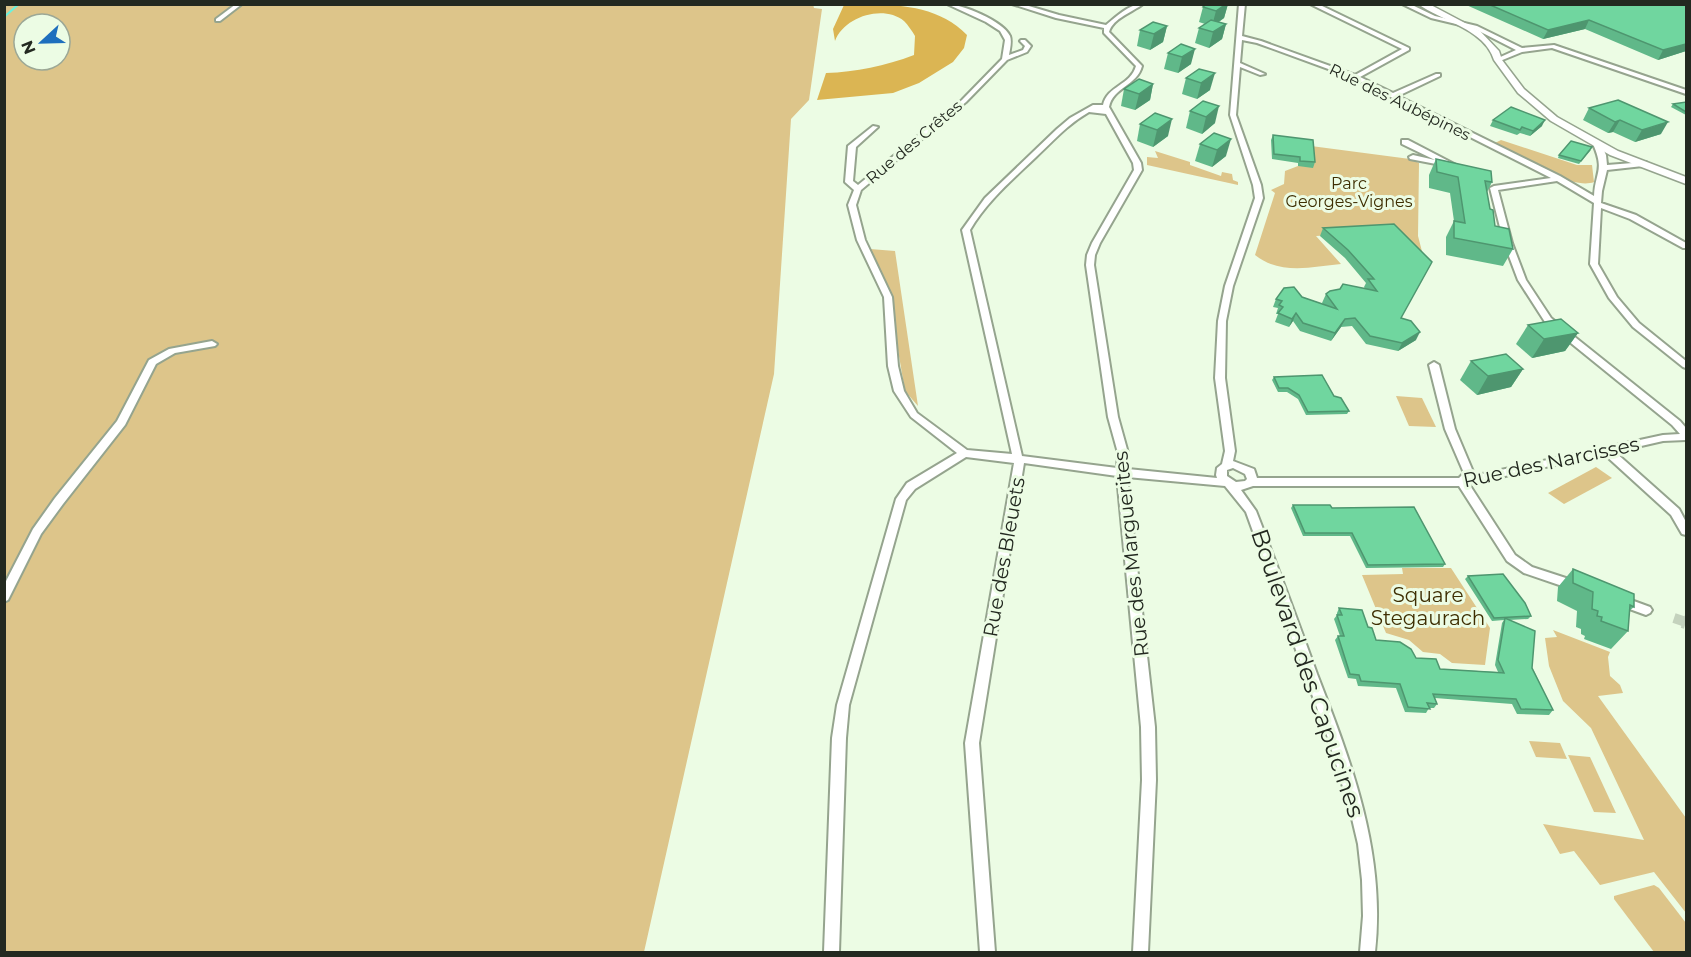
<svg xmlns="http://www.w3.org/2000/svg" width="1691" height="957" viewBox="0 0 1691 957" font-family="Montserrat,sans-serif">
<rect width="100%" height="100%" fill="#ecfce4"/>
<g fill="#ddc58a" fill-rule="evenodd">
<path d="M813,4L814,8L822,9L809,100L791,119L774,374L644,952H5V5ZM24,24H60V60H24Z"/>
<path d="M1501,140L1577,165H1592L1594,182C1571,191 1515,155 1493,144Z"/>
<path d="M1311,146L1410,159L1419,163L1418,236L1424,259L1393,232L1316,236L1341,264C1311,267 1280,275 1255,255L1275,193L1271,190L1284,184L1285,171L1298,166Z"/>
<path d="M1155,151L1190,162V165L1221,176L1222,172L1232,174L1233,180L1238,182V185L1147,165V157L1158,158Z"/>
<path d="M870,249L895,251L918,406L905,391L887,286Z"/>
<path d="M1396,396L1422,398L1436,427L1409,426Z"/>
<path d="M1596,467L1612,478L1564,504L1548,493Z"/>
<path d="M1402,568H1451L1490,628L1485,665L1452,663L1440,654L1423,652L1409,640L1386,633L1362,575L1403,574Z"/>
<path d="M1553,630L1610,652L1608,657L1610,676L1620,685L1623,693L1598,696L1686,818V913L1654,872L1600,885L1574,851L1560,854L1543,824L1644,840L1591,728L1563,701L1549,666L1545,638L1557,637Z"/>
<path d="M1529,741L1560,743L1567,759L1536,757Z"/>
<path d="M1568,755L1590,757L1616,813L1594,812Z"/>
<path d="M1654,885L1659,888L1686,923V952H1654L1614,899V896Z"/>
</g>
<path fill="#dbb553" d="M844,5C887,4 935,2 967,35L964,48L953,62L919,83L893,93L817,100L826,73C856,72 885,66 914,55L915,36C912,31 908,25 904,21C883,4 844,17 835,41L833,29Z"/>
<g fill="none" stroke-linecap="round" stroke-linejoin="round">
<path stroke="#68f3de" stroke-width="2" d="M4,17L19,4"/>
<path stroke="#c4d2bd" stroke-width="10" stroke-dasharray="10 5" stroke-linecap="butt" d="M1674,618L1686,622"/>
<path stroke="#c4d2bd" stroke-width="14" stroke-dasharray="14 7" stroke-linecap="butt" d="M1683,621L1686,622"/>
<defs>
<g id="street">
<path d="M236,4H242L220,21H216V19Z"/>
<path d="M947,4C962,4 1003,21 1010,36C1012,42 1010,49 1009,55L1023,50L1025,46L1020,41L1021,40H1025L1031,46L1027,52L1007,60L966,102L861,190L856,205L865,240L892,297L898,366L904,391L917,413L967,450L1012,454L962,230L985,198L1057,129L1070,118L1093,105H1103C1107,86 1131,85 1136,66L1104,33V28L1056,18L1012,4H1022L1059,15L1106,25C1117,16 1129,4 1143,4C1133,12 1113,18 1109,32L1142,66C1137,86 1113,87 1109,107L1141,163L1142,170L1100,243L1095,255L1094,265L1118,417L1128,453V469L1217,478L1216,475L1217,468L1222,464L1225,451L1215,378L1218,321L1225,286L1255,198L1253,185L1230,115L1239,4H1245L1242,36L1261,41L1355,75L1402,49L1310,4H1318L1409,48V50L1360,77L1393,93L1436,74H1440V76L1398,96L1560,176L1594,196C1595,172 1605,171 1593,144L1594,142L1601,144L1606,155L1607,165L1646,162V166H1643L1607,170L1602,191L1601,203L1636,215L1686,243V248H1683L1630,219L1601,208L1598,264L1617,297L1639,323L1686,361V368L1683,367L1633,327L1609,298L1590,264L1594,203L1557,181L1498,190L1512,243L1526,280L1551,318L1680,421L1686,428V440L1663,441L1615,452L1679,509L1686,522V535L1682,534L1671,515L1604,454L1469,484L1515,555L1532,567L1578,582L1580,585L1578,588L1574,590L1524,573L1507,561L1459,486H1253L1241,490L1256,511C1277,565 1297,619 1317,674C1352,764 1386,854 1375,952H1360L1363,916L1362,880L1358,844L1350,810L1329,741L1246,512L1225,486L1127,477L1155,727L1156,780L1148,952H1133L1142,780L1141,727L1117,476L1024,463L979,743L995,952H980L965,743L1014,463L966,457L915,489L906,500L849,705L846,738L839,952H824L832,738L837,705L896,499L907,483L957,453L911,417L894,391L888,366L884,297L857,240L848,205L854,190L845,182L848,146L873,126L878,127L856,147L853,181L858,185L962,100L1002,59L1005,40L1000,31L986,22ZM1242,40L1257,43L1353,78L1551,178L1494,186L1490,188L1504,243L1518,280L1545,322L1672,425L1680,434L1663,435L1473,476L1474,474L1455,429L1439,365L1434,362L1429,365L1445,429L1464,473L1459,478H1257L1254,469L1233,461L1235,451L1225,378L1226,321L1233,286L1263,198L1261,185L1236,115L1240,67L1260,75L1265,74L1240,63ZM1089,112L1106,114L1133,163L1134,170L1092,243L1087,255L1086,265L1108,417L1118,453L1117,468L1022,456L970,230C987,201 1012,180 1036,157C1053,141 1068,124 1089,112ZM1233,468L1245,474L1247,479L1245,481L1236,482L1227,476V470Z"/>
<path d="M1402,4H1410L1435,16L1477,26L1522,48L1554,45L1686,90V94L1552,48L1522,52L1500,61H1496V59L1516,50L1473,28L1431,18Z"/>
<path d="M1402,140H1408L1458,166L1454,168L1439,162L1436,164L1410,159L1409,157L1413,155L1435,160L1402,144Z"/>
<path d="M212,341L217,344L215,346L175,353L156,364L125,425L63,504L41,534L8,600L4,602V585L33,529L55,498L117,421L149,360L169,349Z"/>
<path d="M1620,596L1650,607L1652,610L1650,613L1646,615L1616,604L1614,601L1616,598Z"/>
</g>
<path id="secondary" d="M1418,4H1429L1480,31L1499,51L1502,60L1524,89L1557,117L1618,151L1686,177V184L1610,155L1551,121L1518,93L1494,60C1485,29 1441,21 1418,4Z"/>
</defs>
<use href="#street" stroke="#95a48e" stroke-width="4"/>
<use href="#secondary" stroke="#95a48e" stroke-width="3"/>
<use href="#street" fill="#fff" fill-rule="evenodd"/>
<use href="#secondary" fill="#fff" fill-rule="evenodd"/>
</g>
<g fill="#60b889">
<path d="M1206,4H1228L1224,18L1219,22L1226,24L1222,39L1209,48L1195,43L1199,28L1205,24L1199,22L1203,7Z"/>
<path d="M1464,4H1686V51L1658,60L1585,29L1543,39Z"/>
<path d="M1167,26L1163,42L1150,50L1137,46L1140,30Z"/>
<path d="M1181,44L1191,64L1178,73L1164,69L1168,53Z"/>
<path d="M1199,69L1210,90L1197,99L1182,94L1186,78Z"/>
<path d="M1153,84L1150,100L1135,110L1121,106L1124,89Z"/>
<path d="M1203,101L1215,123L1202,134L1186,128L1190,111Z"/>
<path d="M1686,102V115L1671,107L1673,104Z"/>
<path d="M1589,108L1661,134L1635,142L1613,132L1608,133L1583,120Z"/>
<path d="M1155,113L1168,136L1153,147L1137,141L1140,124Z"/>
<path d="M1493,120L1542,126L1530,136L1520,133L1517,135L1490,126Z"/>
<path d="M1214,133L1226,156L1212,167L1195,161L1200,144Z"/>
<path d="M1273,135L1315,162L1313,168L1298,166V163L1272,159L1271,140Z"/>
<path d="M1591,150L1579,164L1558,158L1559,155Z"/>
<path d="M1436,159L1492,182L1487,192L1490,209L1495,226L1513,249L1503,266L1446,255V237L1454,221L1450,193L1429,188V175Z"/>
<path d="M1394,224L1402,318L1416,340L1398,351L1366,344L1352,326L1341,327L1331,341L1300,331L1293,321L1289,327L1275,322L1278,314H1276L1278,308L1273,307L1276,299L1302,297L1323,304L1322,303L1326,294L1365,289L1364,287L1366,283L1345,258L1320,236L1323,228Z"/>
<path d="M1528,325L1578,333L1565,351L1532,358L1516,344Z"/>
<path d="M1471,361L1523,369L1511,387L1477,395L1460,380Z"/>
<path d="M1274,377L1334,396L1349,411L1347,414L1306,415L1298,399L1287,392H1278L1272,380Z"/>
<path d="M1293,505L1332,508L1445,564L1443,567L1366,568L1350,536H1303L1291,508Z"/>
<path d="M1573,569L1634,607L1629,611L1628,631L1611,649L1584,639L1585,636L1581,634V629L1576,627L1577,611L1557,601L1558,587Z"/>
<path d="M1468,576L1531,616L1528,619L1509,620L1553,710L1549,715L1517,714L1512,704L1435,698L1437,704L1434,708H1429L1426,713L1405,712L1396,688L1358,686L1356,679L1348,678L1335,640L1338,636H1340L1334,619L1337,615V613L1339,608L1368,627L1376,640L1440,669L1498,672L1495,665L1502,623L1504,620L1492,621L1465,579Z"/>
</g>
<g fill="#4e966f">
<path d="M1226,4H1228L1224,18L1212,26L1216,11Z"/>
<path d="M1589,20L1585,29L1543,39L1548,30Z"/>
<path d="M1226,24L1222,39L1209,48L1213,32Z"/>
<path d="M1167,26L1163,42L1150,50L1154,34Z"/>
<path d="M1686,44V51L1658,60L1663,50Z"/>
<path d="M1195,49L1191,64L1178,73L1182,57Z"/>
<path d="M1215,73L1210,90L1197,99L1201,83Z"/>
<path d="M1153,84L1150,100L1135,110L1139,94Z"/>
<path d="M1219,106L1215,123L1202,134L1206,117Z"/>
<path d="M1172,119L1168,136L1153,147L1157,130Z"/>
<path d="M1545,120L1542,126L1530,136L1533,131Z"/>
<path d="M1620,120L1613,132L1608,133L1615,122Z"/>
<path d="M1668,122L1661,134L1635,142L1642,130Z"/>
<path d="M1231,139L1226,156L1212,167L1217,150Z"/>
<path d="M1296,313L1293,321L1289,327L1292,319Z"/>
<path d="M1345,319L1341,327L1331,341L1335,333Z"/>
<path d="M1420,332L1416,340L1398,351L1402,343Z"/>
<path d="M1578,333L1565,351L1532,358L1544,339Z"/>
<path d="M1523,369L1511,387L1477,395L1488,376Z"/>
</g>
<g fill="#70d69f" stroke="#4e966f" stroke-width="1.5">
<path d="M1206,4H1226L1216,11L1203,7Z"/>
<path d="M1488,4H1686V44L1663,50L1589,20L1548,30Z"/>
<path d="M1211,20L1226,24L1213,32L1199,28Z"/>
<path d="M1153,22L1167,26L1154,34L1140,30Z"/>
<path d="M1181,44L1195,49L1182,57L1168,53Z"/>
<path d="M1199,69L1215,73L1201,83L1186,78Z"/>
<path d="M1139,79L1153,84L1139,94L1124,89Z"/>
<path d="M1618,100L1668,122L1642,130L1620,120L1615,122L1589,108Z"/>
<path d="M1203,101L1219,106L1206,117L1190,111Z"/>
<path d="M1686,102V112L1673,104Z"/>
<path d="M1511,107L1545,120L1533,131L1522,127L1520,130L1493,120Z"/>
<path d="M1155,113L1172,119L1157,130L1140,124Z"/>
<path d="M1214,133L1231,139L1217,150L1200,144Z"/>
<path d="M1273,135L1313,140L1315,162L1300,161V157L1274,154Z"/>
<path d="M1571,141L1592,147L1581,161L1559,155Z"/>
<path d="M1436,159L1491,171L1492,182L1485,181L1490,209L1493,210L1495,226L1509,229L1513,249L1454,238V221L1465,223L1458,177L1437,172Z"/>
<path d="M1394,224L1432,262L1401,318L1411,321L1420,332L1402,343L1370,336L1355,318L1345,319L1335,333L1303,323L1296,313L1292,319L1278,313L1283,307L1279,305L1282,301L1276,299L1284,288L1294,287L1302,297L1337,309L1326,294L1330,291L1340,289L1343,284L1377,291L1368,279H1374L1348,250L1323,228Z"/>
<path d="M1561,319L1578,333L1544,339L1528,325Z"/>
<path d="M1506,354L1523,369L1488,376L1471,361Z"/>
<path d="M1322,375L1334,396L1341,398L1349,411L1308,412L1299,395L1288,388H1279L1274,377Z"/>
<path d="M1293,505H1330L1332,508L1414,507L1445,564L1368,565L1352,533H1305Z"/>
<path d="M1573,569L1634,594V607L1630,605L1628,631L1601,621L1602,617L1597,616L1598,611L1592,609L1593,592L1573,583Z"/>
<path d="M1503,574L1525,603L1531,616L1494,618L1468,576Z"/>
<path d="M1339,608L1362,610L1368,627L1372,628L1376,640L1400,642L1411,649L1416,658L1436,659L1440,669L1504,673L1498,660L1505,618L1535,631L1532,668L1553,710L1521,709L1516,699L1433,694L1437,704L1427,703L1430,709L1408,707L1400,684L1361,681L1359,675L1350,674L1338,636H1344L1337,615H1342Z"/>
</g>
<g text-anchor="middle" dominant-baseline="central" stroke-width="6" stroke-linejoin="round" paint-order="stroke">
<g font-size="16" fill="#232920" stroke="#ecfce4">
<text transform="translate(1400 102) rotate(26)">Rue des Aubépines</text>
<text transform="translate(914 142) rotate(-40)">Rue des Crêtes</text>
</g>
<g font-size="16" fill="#3e2e02" stroke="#ecfce4">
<text x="1349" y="183">Parc<tspan x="1349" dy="18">Georges-Vignes</tspan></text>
</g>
<g font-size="20" fill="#232920" stroke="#ecfce4">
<text transform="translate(1551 462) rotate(-12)">Rue des Narcisses</text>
<text transform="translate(1131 554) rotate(-96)">Rue des Marguerites</text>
<text transform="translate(1004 557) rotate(-80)">Rue des Bleuets</text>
</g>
<g font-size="20" fill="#3e2e02" stroke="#ecfce4">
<text x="1428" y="595">Square<tspan x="1428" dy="23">Stegaurach</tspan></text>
</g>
<g font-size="24" fill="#232920" stroke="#ecfce4">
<text transform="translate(1308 673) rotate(71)">Boulevard des Capucines</text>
</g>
</g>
<rect width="1691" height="957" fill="none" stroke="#232920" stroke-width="12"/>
<g transform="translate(42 42) rotate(248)"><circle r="28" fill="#ecfce4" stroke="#9ca896" stroke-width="1.5"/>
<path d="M0-4.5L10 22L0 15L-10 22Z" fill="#1e6fbd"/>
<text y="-9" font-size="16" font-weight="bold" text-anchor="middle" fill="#232920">N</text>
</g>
</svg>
